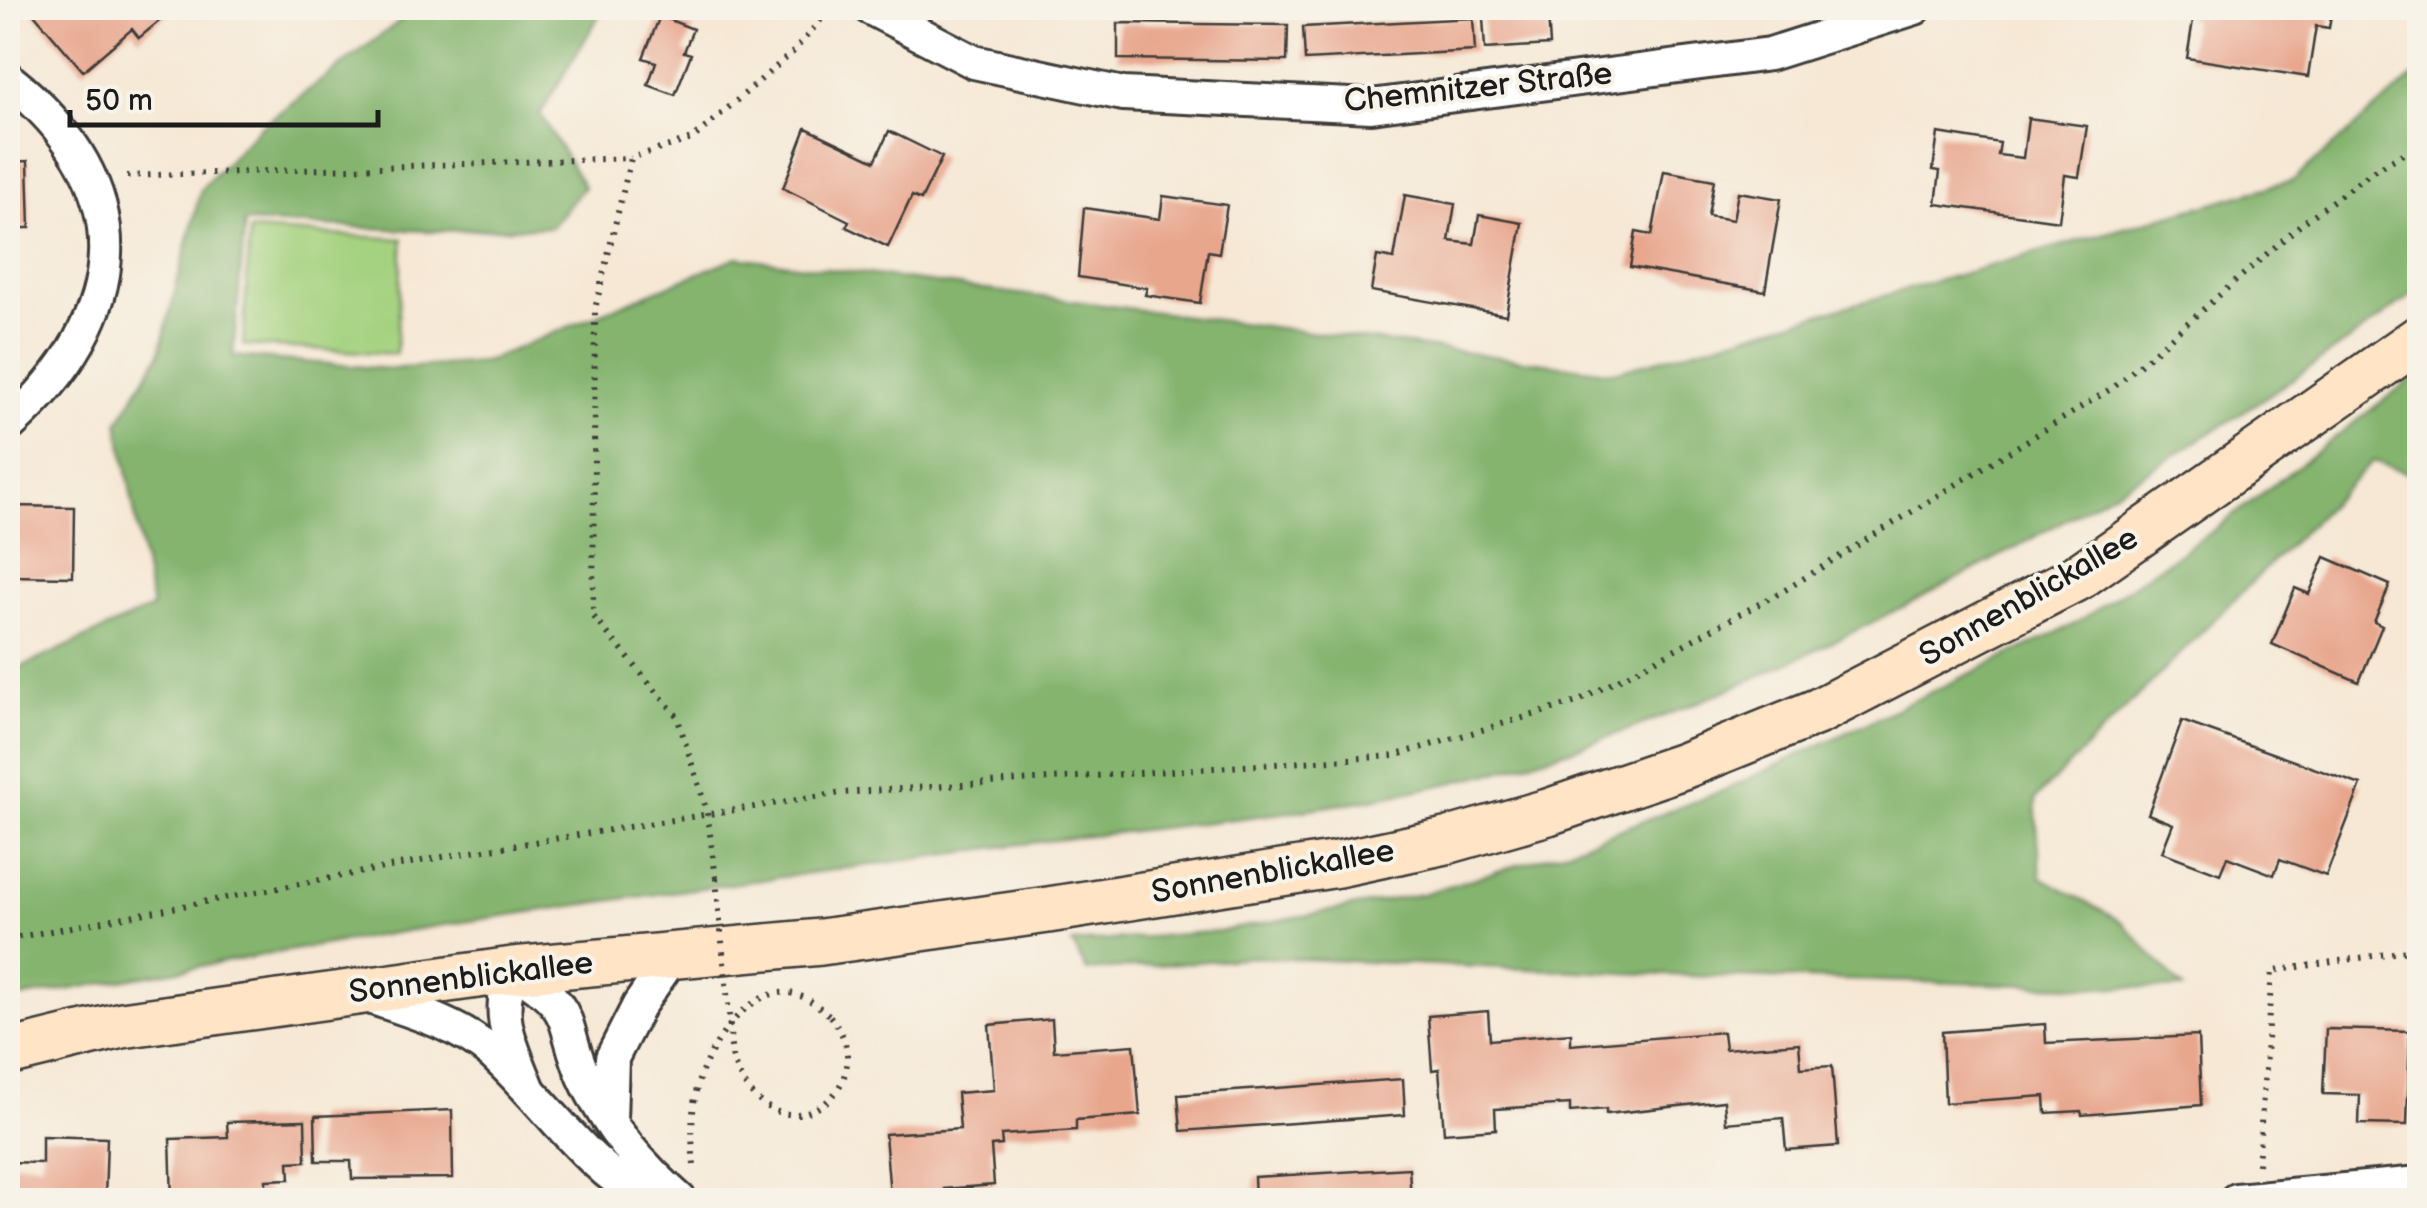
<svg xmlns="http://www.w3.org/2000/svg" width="2427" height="1208" viewBox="0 0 2427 1208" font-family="'Balsamiq Sans',sans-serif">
<rect width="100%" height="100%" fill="#f7f3e8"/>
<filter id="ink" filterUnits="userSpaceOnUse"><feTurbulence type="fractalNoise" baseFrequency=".01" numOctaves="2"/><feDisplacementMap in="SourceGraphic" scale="20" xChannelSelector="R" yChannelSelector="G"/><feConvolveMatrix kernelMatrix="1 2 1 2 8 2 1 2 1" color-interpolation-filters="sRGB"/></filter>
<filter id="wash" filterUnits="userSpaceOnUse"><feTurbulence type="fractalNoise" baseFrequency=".0048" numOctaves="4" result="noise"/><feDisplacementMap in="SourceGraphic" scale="40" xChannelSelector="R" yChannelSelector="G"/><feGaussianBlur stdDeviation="2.25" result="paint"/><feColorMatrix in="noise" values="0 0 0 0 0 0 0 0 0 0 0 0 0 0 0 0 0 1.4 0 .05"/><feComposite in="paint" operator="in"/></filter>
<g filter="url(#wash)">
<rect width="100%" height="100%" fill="#f6e8d5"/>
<path fill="#a5d280" stroke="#60774e" stroke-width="2.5" d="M250,230L403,239L396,354L243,345Z"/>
<g fill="#84b46e" stroke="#506845" stroke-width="2.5">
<path d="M417,8H604L540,114L584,187L551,227L431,231L245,222L233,356L389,369L484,362L737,257L1614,372L2294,180L2419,72V290C2254,412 2079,518 1895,611C1766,676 1632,736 1491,773C1320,818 1145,826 971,851C789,877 606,899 425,928C285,950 147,976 8,1000V673L152,608L118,422L159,355L201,189L260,127Z"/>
<path d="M2419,373V477L2373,461L2035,799L2041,877L2122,922L2183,989L1693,976L1255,957L1087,971L1072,943L1222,931L1422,894L1564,851L1725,790L2075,624L2217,528Z"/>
</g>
<g id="blocks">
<g fill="#e8a68d">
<path d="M29,8H175L139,38L132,29L83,71Z"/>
<path d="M2189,8L2271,11L2332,8L2329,28L2316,26L2308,77L2187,58L2193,20L2187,18Z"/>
<path d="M1548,14L1550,45L1485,49L1483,18Z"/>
<path d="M660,16L693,29L684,52L691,54L675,95L648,85L656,62L643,58Z"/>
<path d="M1473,18L1475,51L1305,60L1303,27Z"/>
<path d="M1118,23L1288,25L1287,61L1118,59Z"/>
<path d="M2028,118L2087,126L2079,177L2065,175L2059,221L1936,204L1940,171L1933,170L1938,133L2000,143L1998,155L2023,158Z"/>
<path d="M806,128L875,161L889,131L942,157L921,200L912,196L888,247L846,227L849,221L783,188Z"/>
<path d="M28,161L30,228H8V162Z"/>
<path d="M1664,171L1714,180L1708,216L1733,220L1738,192L1781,199L1765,291L1630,267L1636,232L1652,235Z"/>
<path d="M1405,195L1455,204L1449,241L1474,244L1479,215L1522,223L1506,315L1371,291L1377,256L1394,259Z"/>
<path d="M1163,196L1227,205L1219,253L1208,251L1200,303L1145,295L1147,288L1078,277L1084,208L1160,219Z"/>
<path d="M8,506L74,507L73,577L8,576Z"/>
<path d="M2325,557L2390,585L2374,622L2382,626L2359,682L2272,644L2295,588L2309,594Z"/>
<path d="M2182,721L2361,785L2326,876L2280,859L2274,875L2227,857L2220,874L2162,852L2173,824L2148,814Z"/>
<path d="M1488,1011L1490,1040L1571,1033V1045L1723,1032L1725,1049L1799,1043L1801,1068L1832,1066L1838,1146L1786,1150L1783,1118L1726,1123L1724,1101L1606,1114V1109L1570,1112V1104L1495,1109L1496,1129L1444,1133L1439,1069L1432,1070L1428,1016Z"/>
<path d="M1052,1019L1054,1051L1134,1045L1140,1115L1076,1120V1130L1001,1135L1002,1145L991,1146L994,1185L944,1189V1200H915V1194L890,1196L885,1134L960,1129L957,1093L994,1090L989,1025Z"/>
<path d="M2045,1024L2046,1043L2198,1036L2201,1105L2082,1115L2081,1111L2046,1113L2045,1096L1945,1103L1942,1032Z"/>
<path d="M2326,1029L2410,1031L2407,1125L2359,1124L2360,1095L2323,1094Z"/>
<path d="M1403,1079L1405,1115L1181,1131L1178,1095Z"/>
<path d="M452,1110L453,1178L352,1179L351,1161H316L315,1116Z"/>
<path d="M305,1120L306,1161L289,1162L290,1179L266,1180V1200H172L170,1139L228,1137L227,1122Z"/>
<path d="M42,1136L107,1138L105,1200H8V1162L42,1163Z"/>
<path d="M1409,1168L1411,1200H1255L1254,1177Z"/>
</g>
</g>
</g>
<g filter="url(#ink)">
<use href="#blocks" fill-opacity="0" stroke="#3d3b38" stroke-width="2.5"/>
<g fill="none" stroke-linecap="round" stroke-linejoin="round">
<defs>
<g id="minor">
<path d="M870,8L974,62L1123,94L1371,106L1770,54L1915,8"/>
<path d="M8,79C143,186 132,316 8,426"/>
<path d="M361,994C406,1010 456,1022 493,1054C547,1103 583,1164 648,1200"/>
<path d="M529,1090C512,1047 493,1015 513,970C584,1012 557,1025 589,1087C611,1131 643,1168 680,1200"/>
<path d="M610,1121L612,1058L639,1005L675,953"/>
<path d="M2236,1200L2420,1183"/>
</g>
<path id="secondary" d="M8,1053L122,1025L513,970L821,942L1048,910L1338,864L1446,841L1548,812L1683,766L1819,711L2080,576L2420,338"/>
</defs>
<use href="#minor" stroke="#3d3b38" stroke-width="38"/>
<use href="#secondary" stroke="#3d3b38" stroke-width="50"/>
<g stroke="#3d3b38" stroke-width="6" stroke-dasharray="2.5 8" stroke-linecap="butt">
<path d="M127,176L631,158"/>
<path d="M716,878L707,812L677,716L593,616L595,309L631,158L692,139L793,52L831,8"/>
<path d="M8,939L453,855L841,793L1393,756L1577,702L1785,590L2114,387L2300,225L2376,169L2420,145"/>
<path d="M694,1165C691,1137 691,1107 699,1080C710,1046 747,988 789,993C805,995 817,1005 829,1015"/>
<path d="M2258,1165L2272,971L2420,949"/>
</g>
<use href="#minor" stroke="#fff" stroke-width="32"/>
<use href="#secondary" stroke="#ffe4c6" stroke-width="45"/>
<path stroke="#3d3b38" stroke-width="6" stroke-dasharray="2.5 8" stroke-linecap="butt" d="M716,878C720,924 725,970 729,1015C731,1032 729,1053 736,1068C781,1169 890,1083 829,1015"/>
</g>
</g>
<g text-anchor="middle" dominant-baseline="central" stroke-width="8" stroke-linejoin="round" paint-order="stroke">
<g font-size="32" fill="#1c1c1c" stroke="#f7f3e8">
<text transform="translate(1478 88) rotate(-6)">Chemnitzer Straße</text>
<text transform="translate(2029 597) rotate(-30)">Sonnenblickallee</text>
<text transform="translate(1273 872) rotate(-10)">Sonnenblickallee</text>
<text transform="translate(471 978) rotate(-7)">Sonnenblickallee</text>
</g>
</g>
<rect width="2427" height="1208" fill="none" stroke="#f7f3e8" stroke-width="40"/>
<path d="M70 110v15h308v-15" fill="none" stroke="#1c1c1c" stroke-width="5"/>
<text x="85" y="110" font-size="30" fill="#1c1c1c" stroke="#f7f3e8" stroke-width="8" paint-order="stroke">50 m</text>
</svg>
